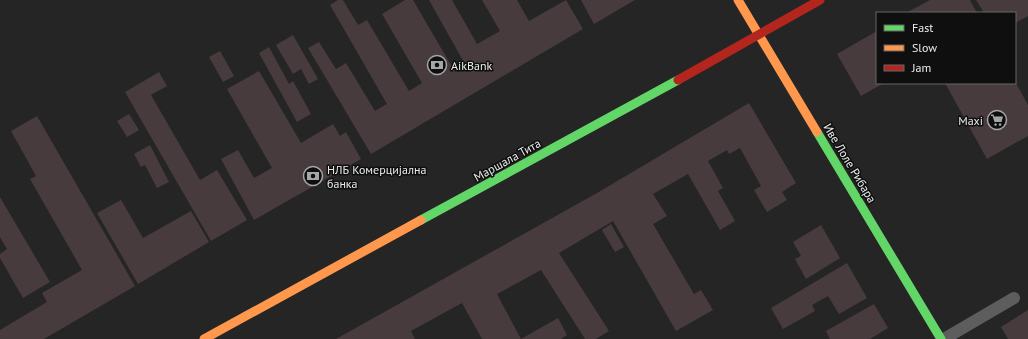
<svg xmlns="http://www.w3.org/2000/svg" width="1028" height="339" viewBox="0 0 1028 339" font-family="'PT Sans',sans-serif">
<rect width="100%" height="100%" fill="#252525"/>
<g fill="#473b3e">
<path d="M338,0H343L358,25L367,20L409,91L422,83L382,14L405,0H413L455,72L466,66L429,0H452L477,44L500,31L482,0H517L529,21L566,0L583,29L371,154L308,48L319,42L336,69L346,63L375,111L387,104L330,5Z"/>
<path d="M581,0H635L594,24Z"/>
<path d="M930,0H970L977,13H906Z"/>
<path d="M976,0H1028V16L1015,23V13H984Z"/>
<path d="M877,31V83H884L861,96L837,54Z"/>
<path d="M293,35L318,79L309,84L301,69L293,74L276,45Z"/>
<path d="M269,47L289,84L293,81L311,114L297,122L259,53Z"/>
<path d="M220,51L234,76L223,82L209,57Z"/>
<path d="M259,71L301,143L333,124L340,136L346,132L361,159L254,220L221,159L238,150L254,178L272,168L227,89Z"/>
<path d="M159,72L167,86L151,95L200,180L217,170L247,220L211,241L125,92Z"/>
<path d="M945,83H1016L1028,105V136L987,159Z"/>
<path d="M749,103L796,183L782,192L787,200L767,212L754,190L761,186L740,148L729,154L727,150L708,161L723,188L718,191L735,221L720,230L688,174L653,194L667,216L653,224L694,294L701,290L713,310L676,331L613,221L559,253L609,331L596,339H585L541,270L497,294L521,339L558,318L567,335L561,339H482L462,303L411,331L415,339H336L597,193Z"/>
<path d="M129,114L139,130L127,137L117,121Z"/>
<path d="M37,116L135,286L44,339H0V330L47,302L42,293L82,270L30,179L36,176L11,131Z"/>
<path d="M150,145L169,182L157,188L145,165L141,167L134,154Z"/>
<path d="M0,197L50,282L23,298L0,258V254L7,249L0,237Z"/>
<path d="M121,200L143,238L191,211L209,242L138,284L97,213Z"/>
<path d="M611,224L624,247L615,252L602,230Z"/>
<path d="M821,225L840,258L806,279L795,259L801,256L793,242Z"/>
<path d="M847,263L867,298L839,314L828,296L812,305L815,311L783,329L771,308Z"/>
<path d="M874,304L888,328L870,339H830L826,331Z"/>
<path d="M1028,310V339H1008L1001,327Z"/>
</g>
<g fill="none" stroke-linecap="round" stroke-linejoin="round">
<path stroke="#5c5d5c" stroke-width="12" d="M944,339L1014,298"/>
<g stroke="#63d668" stroke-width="9">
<path d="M817,132L941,339"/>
<path d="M421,220L678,80"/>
</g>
<g stroke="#ff974d" stroke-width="9">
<path d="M738,0L817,132"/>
<path d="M204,339L421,220"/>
</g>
<path stroke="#b3261e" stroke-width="9" d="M678,80L820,0"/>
</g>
<defs>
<symbol id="bank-ring" viewBox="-11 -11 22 22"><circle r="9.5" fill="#0e0f0e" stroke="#a5a6a6" stroke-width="1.5"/><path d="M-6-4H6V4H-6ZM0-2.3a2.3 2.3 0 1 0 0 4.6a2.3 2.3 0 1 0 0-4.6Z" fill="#a5a6a6"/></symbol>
<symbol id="supermarket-ring" viewBox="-11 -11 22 22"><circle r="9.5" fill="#0e0f0e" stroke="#a5a6a6" stroke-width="1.5"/><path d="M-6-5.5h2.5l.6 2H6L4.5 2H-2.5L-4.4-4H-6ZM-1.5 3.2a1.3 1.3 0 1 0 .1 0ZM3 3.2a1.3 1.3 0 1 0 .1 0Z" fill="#a5a6a6"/></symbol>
</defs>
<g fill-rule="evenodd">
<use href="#bank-ring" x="426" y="54" width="22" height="22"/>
<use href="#supermarket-ring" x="986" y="109" width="22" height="22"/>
<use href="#bank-ring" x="302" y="165" width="22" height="22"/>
</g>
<g text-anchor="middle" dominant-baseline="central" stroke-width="3" stroke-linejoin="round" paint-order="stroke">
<g font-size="12" fill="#eaeceb" stroke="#0e0f0e" text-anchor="start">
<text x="451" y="65">AikBank</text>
<text x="983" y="120" text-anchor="end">Maxi</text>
<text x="327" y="169">НЛБ Комерцијална<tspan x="327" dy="14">банка</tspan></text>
</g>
<g font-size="12" fill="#eaeceb" stroke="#0e0f0e">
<text transform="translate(507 160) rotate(-29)">Маршала Тита</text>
<text transform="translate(850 163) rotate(59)">Иве Лоле Рибара</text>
</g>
</g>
<rect x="876" y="12" width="140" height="72" fill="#0e0f0e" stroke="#666766"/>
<rect x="884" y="25" width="20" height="6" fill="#63d668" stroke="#666766"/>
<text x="912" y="32" font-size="12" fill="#eaeceb">Fast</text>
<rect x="884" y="45" width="20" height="6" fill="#ff974d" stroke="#666766"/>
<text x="912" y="52" font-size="12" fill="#eaeceb">Slow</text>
<rect x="884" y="65" width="20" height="6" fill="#b3261e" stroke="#666766"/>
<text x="912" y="72" font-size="12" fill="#eaeceb">Jam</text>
</svg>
